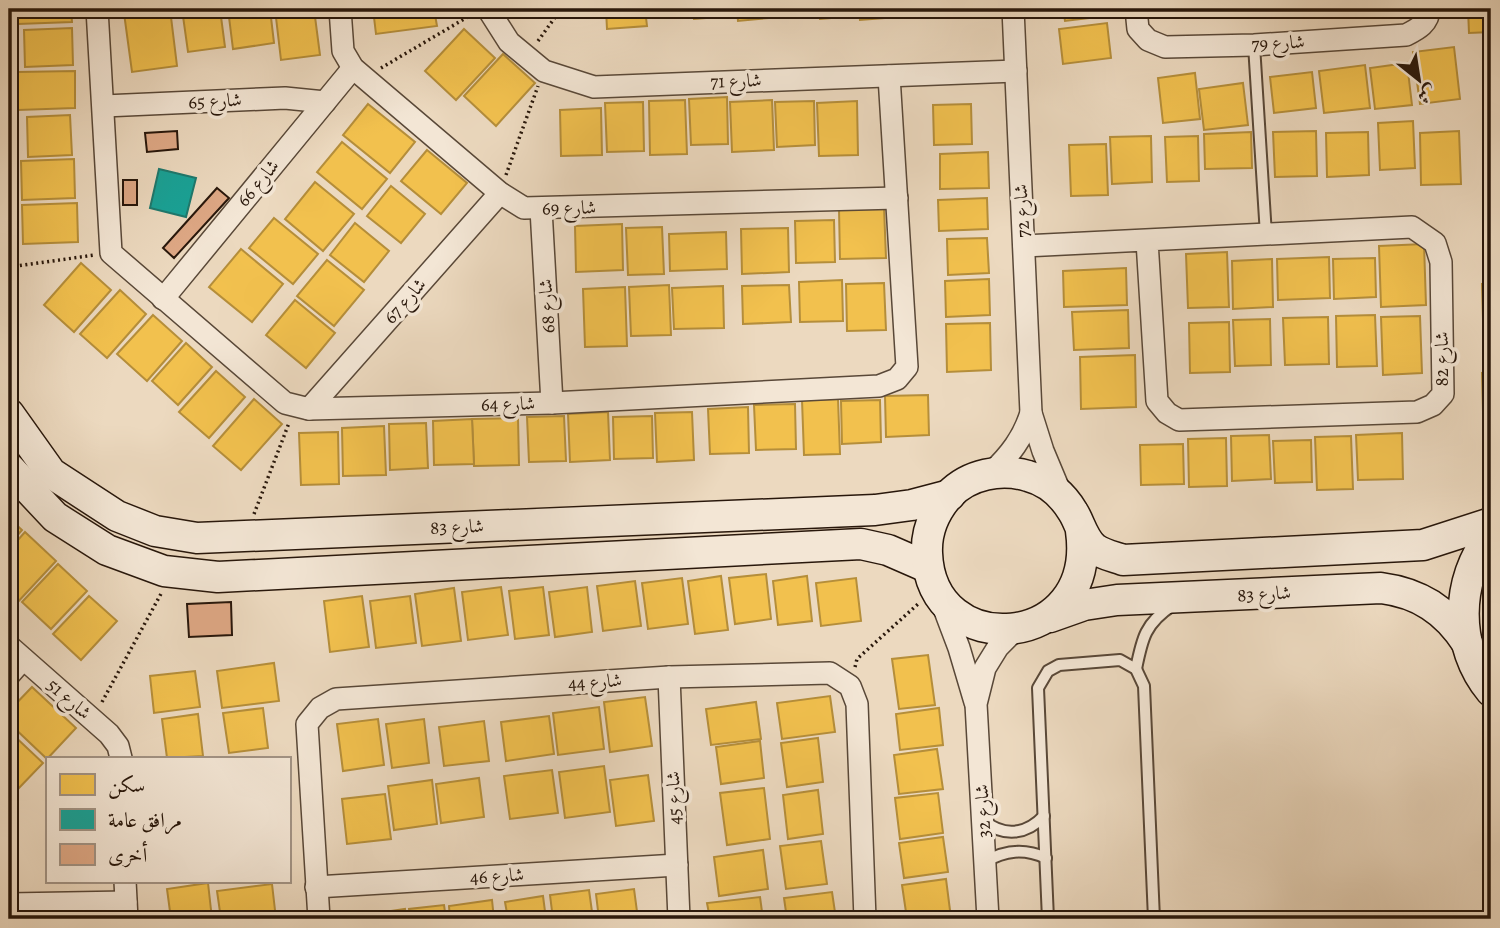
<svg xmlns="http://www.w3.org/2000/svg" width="1500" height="928" viewBox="0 0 1500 928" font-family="Alegreya,Amiri,serif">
<rect width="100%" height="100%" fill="#ecd9bf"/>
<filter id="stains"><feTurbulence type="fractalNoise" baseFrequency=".00286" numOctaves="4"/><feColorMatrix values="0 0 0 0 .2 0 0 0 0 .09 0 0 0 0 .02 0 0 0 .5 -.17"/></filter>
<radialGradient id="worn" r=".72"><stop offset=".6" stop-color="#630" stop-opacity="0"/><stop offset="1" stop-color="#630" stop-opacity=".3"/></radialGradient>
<g fill="#f2c14e" stroke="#b58e3a" stroke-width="2">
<path d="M17,9H71L72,22L18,24Z"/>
<path d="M158,9H170L177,66L132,72L124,13Z"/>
<path d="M182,9H220L225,47L188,52Z"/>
<path d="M228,9H270L274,43L233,49Z"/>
<path d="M275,9H314L320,55L281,60Z"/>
<path d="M373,9H434L437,26L376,34Z"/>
<path d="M606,9H645L647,26L607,29Z"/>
<path d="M650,9H689V13L651,16Z"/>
<path d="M693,9H731V16L694,19Z"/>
<path d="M737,9H768V18L738,21Z"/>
<path d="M776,9H811V12L777,16Z"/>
<path d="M819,9H855L856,16L820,19Z"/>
<path d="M859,9H896L897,17L860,20Z"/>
<path d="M1063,9H1106L1107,16L1065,21Z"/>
<path d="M1468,9H1491V32L1469,33Z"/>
<path d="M1107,23L1111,58L1063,64L1059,29Z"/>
<path d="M72,28L73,65L25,67L24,30Z"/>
<path d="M464,29L495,58L456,100L425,71Z"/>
<path d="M1454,47L1460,99L1420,104L1413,52Z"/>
<path d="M503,54L535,83L496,126L464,96Z"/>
<path d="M1407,63L1412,105L1375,109L1370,68Z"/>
<path d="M1365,65L1370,108L1324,113L1319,71Z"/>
<path d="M75,71V108L18,110L17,72Z"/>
<path d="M1312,72L1316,108L1274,113L1270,77Z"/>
<path d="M1195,73L1200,119L1163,123L1158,78Z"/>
<path d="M1243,83L1248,125L1204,130L1199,89Z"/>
<path d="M727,97L728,144L691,145L689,99Z"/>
<path d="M685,100L687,154L650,155L649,101Z"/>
<path d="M772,100L774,150L732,152L730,102Z"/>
<path d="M814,101L815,145L777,147L775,102Z"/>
<path d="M857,101L858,155L819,156L817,103Z"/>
<path d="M643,102L644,151L607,152L605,103Z"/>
<path d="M368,104L415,142L390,173L343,135Z"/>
<path d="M971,104L972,144L934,145L933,105Z"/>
<path d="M601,108L602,155L561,156L560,110Z"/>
<path d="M70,115L72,155L28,157L27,117Z"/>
<path d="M1413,121L1415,168L1380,170L1378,123Z"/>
<path d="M1316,131L1317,176L1275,177L1273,132Z"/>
<path d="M1459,131L1461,184L1421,185L1420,133Z"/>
<path d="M1251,132L1252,168L1205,169L1204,134Z"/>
<path d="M1368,132L1369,175L1327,177L1326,133Z"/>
<path d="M1151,136L1152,182L1112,184L1110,137Z"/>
<path d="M1198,136L1199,181L1167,182L1165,137Z"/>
<path d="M342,142L387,179L362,209L317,172Z"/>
<path d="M1106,144L1108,195L1071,196L1069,145Z"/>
<path d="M427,150L467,183L441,214L401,181Z"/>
<path d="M988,152L989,188L940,189V154Z"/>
<path d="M74,159L75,198L22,200L21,161Z"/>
<path d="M315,182L354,214L323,251L285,219Z"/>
<path d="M391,186L425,214L401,243L367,216Z"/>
<path d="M1483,196H1491V231H1484Z"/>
<path d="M987,198L988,229L939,231L938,200Z"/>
<path d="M77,203L78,242L23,244L22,205Z"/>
<path d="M884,207L886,258L840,259L839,209Z"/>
<path d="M274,218L318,254L293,284L249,248Z"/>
<path d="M834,220L835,262L796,263L795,221Z"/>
<path d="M355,223L389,251L364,282L330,255Z"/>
<path d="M622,224L623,270L576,272L575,226Z"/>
<path d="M662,227L664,274L628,275L626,228Z"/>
<path d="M788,228L789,272L742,274L741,229Z"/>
<path d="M726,232L727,269L670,271L669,234Z"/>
<path d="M987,238L989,273L948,275L947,239Z"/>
<path d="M1487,239H1491V277H1488Z"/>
<path d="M1424,244L1426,305L1381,307L1379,246Z"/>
<path d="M241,249L283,284L252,322L209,287Z"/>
<path d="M1227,252L1229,307L1188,308L1186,254Z"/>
<path d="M1329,257L1330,298L1278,300L1277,259Z"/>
<path d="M1375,258L1376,297L1334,299L1333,259Z"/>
<path d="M1272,259L1273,307L1233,309L1232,261Z"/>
<path d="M327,260L364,290L334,326L297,296Z"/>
<path d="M81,263L111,290L74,332L44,305Z"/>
<path d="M1126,268L1127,305L1064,307L1063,271Z"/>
<path d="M989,279L990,315L946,317L945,281Z"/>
<path d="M842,280L843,321L800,322L799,282Z"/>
<path d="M884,283L886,330L847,331L846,284Z"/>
<path d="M1491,283V319H1483L1482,284Z"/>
<path d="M669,285L671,335L631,336L629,287Z"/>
<path d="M789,285L791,322L743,324L742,286Z"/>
<path d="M723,286L724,328L674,329L672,288Z"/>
<path d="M625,287L627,346L585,347L583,289Z"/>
<path d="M120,290L146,314L107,358L80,334Z"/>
<path d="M295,300L335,333L306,368L266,335Z"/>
<path d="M1128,310L1129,348L1074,350L1072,312Z"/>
<path d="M153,315L182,341L147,381L117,354Z"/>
<path d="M1375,315L1377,366L1337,367L1336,316Z"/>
<path d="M1420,316L1422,373L1383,375L1381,317Z"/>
<path d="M1328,317L1329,364L1285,365L1283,318Z"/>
<path d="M1270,319L1271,365L1235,366L1233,320Z"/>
<path d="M1229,322L1230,372L1190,373L1189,323Z"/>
<path d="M990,323L991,370L947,372L946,324Z"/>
<path d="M1484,327H1491V365H1485Z"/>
<path d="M186,343L212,367L178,405L152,381Z"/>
<path d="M1135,355L1136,407L1081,409L1080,357Z"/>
<path d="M216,371L245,397L209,438L179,412Z"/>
<path d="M1491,372V410L1483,411L1482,373Z"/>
<path d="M928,395L929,435L886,437L885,396Z"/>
<path d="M254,399L282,424L241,470L213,446Z"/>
<path d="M838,399L840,454L804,455L802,400Z"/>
<path d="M880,400L881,442L842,444L841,401Z"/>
<path d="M795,404L796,449L756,450L754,405Z"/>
<path d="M748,407L749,453L710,454L708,409Z"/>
<path d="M608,412L610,460L570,462L568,414Z"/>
<path d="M692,412L694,460L657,462L655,413Z"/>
<path d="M564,416L566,461L529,462L527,417Z"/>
<path d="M652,416L653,458L614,459L613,417Z"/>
<path d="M518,418L519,465L474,466L472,419Z"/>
<path d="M472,419L474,464L434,465L433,421Z"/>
<path d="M426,423L428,468L390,470L389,424Z"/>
<path d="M384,426L386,475L343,476L342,428Z"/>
<path d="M338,432L339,484L301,485L299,433Z"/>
<path d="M1402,433L1403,479L1358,480L1356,435Z"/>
<path d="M1269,435L1271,479L1232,481L1231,436Z"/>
<path d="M1351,436L1353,489L1317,490L1315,437Z"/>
<path d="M1226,438L1227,486L1189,487L1188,439Z"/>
<path d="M1311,440L1312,482L1275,483L1273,441Z"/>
<path d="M1183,444L1184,484L1141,485L1140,445Z"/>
<path d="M9,518L22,530L9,545Z"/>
<path d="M25,532L56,561L15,605L9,599V550Z"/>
<path d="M58,564L87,591L51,629L22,602Z"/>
<path d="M766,574L771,619L735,624L729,578Z"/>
<path d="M721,576L728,630L695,634L688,581Z"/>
<path d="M807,576L812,621L778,625L773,581Z"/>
<path d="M682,578L688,624L648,629L642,583Z"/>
<path d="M856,578L861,621L821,626L816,583Z"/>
<path d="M635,581L641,626L603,631L597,586Z"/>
<path d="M501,587L508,635L468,640L462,592Z"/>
<path d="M543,587L549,635L515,639L509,591Z"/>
<path d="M587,587L592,632L555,637L549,592Z"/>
<path d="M454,588L461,641L422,646L415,594Z"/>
<path d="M89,596L117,621L81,660L53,634Z"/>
<path d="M362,596L369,647L330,652L324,601Z"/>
<path d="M410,596L416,643L376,648L370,601Z"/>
<path d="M928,655L935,705L899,709L892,659Z"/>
<path d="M274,663L279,701L222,708L217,671Z"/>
<path d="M195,671L200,707L154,713L150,676Z"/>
<path d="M32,687L76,728L47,759L9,723V711Z"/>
<path d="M830,696L835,732L782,739L777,703Z"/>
<path d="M645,697L652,746L610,752L604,702Z"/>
<path d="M756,702L761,739L711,745L706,709Z"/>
<path d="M599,707L604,749L558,755L553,713Z"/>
<path d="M263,708L268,748L229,753L223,713Z"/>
<path d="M939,708L943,745L900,750L896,714Z"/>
<path d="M198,714L203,756L167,758L162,719Z"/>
<path d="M549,716L554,754L506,761L501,722Z"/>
<path d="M378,719L384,765L343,771L337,724Z"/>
<path d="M424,719L429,763L392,768L386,724Z"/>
<path d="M484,721L489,761L444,766L439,727Z"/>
<path d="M9,731L43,763L17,790L9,782Z"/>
<path d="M818,738L823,782L787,787L781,743Z"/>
<path d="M760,741L764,778L721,784L716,747Z"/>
<path d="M937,749L943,789L899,794L894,755Z"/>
<path d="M604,766L610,812L565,818L559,772Z"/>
<path d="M552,770L558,813L510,819L504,776Z"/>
<path d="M648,775L654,821L616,826L610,780Z"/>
<path d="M479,778L484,817L441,823L436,784Z"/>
<path d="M432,780L437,824L394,830L388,786Z"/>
<path d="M764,788L770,839L727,845L720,793Z"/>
<path d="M818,790L823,834L788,839L783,795Z"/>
<path d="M938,793L943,833L900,839L895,798Z"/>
<path d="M385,794L391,839L347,844L342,799Z"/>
<path d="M943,837L948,872L904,878L899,843Z"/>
<path d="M821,841L827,884L786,889L780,846Z"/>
<path d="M763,850L768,889L719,896L714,857Z"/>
<path d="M946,879L951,918L907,919L902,885Z"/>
<path d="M208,883L212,919H171L167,889Z"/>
<path d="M272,884L276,919H221L217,891Z"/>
<path d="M634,889L638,919H599L596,894Z"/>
<path d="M589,890L593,919H553L550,895Z"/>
<path d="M832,892L836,919H787L784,898Z"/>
<path d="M543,896L546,919H508L505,902Z"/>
<path d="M760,897L763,919H710L707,903Z"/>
<path d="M492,900L494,919H450L449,906Z"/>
<path d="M444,905L446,919H410L409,909Z"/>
<path d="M405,909L406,919H365L364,915Z"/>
</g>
<path fill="#17a398" stroke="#1c796e" stroke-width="2" d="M159,169L196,178L186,217L150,208Z"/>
<g fill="#dea885" stroke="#28170b" stroke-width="2">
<path d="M177,131L178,149L147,152L145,133Z"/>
<rect x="123" y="180" width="14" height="25"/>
<path d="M217,188L229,198L174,258L163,248Z"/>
<path d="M231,602L232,635L189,637L187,604Z"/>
</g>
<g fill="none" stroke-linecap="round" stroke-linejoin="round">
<defs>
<g id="lane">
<path d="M1254,45L1266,235"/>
<path d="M1136,669C1142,639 1145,623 1173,605"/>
<path d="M984,821C1004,837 1026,835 1044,816"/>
<path d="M985,862C1005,850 1024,848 1046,858"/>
<path d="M1048,919L1038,688L1048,671L1059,665L1120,660L1136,669L1144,686L1154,919"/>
</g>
<g id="street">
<path d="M97,9L111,253L285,403L309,409L552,403L879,386L897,379L907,367L889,76"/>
<path d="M340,9L343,51L353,68L500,193L524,208L897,198"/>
<path d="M488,9L509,42L544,71L594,87L1016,71"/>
<path d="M1013,9L1031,413L1043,451L1061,494"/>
<path d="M1136,9L1138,29L1148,40L1165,47L1254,45L1406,35C1418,29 1429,23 1429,9"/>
<path d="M104,106L285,98L325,102"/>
<path d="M541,209L552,403"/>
<path d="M1024,246L1412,227L1435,243L1441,262L1443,394L1433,405L1417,412L1179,420L1167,413L1157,401L1147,241"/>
<path d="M163,299L353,68"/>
<path d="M309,409L500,193"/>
<path d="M991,473C1010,455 1023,438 1031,413"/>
<path d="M942,603L959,648L975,702"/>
<path d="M9,646L109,734L118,746L121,758"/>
<path d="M9,675L23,659"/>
<path d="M669,677L679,919"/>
<path d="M125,881L127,919"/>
<path d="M316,887L677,865"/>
<path d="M9,904L126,902"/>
<path d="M319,919L307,724L320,708L336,699L669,677L830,673L850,686L857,704L865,919"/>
<path d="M988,919L976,704L985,668L998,647L1016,629"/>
</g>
<g id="secondary">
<path d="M9,414L51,473L117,516L155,531L197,538L875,510L912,505L950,495"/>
<path d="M9,468L55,517L107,550L164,571L218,577L861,544L888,550L927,567"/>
<path d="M1081,531C1098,652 931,663 927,553C926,531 935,511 949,495C969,474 1001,468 1028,476C1047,481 1063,495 1073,512C1080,523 1083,539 1094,548C1101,554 1115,557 1123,560L1423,545L1491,523"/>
<path d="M1491,535C1455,580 1454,647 1491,691"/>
<path d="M1050,617L1084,605L1117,600L1381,588C1419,593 1446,610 1467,643"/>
</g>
</defs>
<use href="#lane" stroke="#594838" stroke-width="14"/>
<use href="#street" stroke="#594838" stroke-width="24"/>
<use href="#secondary" stroke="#28170b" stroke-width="33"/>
<g stroke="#28170b" stroke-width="3.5" stroke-dasharray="2 3.5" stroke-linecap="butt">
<path d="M538,41L561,9"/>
<path d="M381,68L471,15"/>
<path d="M506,175L538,86"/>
<path d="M9,267L95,255"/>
<path d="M254,514L289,423"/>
<path d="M855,667L857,659L918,604"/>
<path d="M102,702L162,592"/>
</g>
<use href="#lane" stroke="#f3e6d5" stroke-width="10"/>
<use href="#street" stroke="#f3e6d5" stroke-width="21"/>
<use href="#secondary" stroke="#f3e6d5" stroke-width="30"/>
</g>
<g text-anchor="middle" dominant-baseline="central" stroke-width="7" stroke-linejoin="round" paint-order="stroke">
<g font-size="19" fill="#28170b" stroke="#f3e6d5">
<text transform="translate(1278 43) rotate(-3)">شارع 79</text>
<text transform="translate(736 81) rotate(-2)">شارع 71</text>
<text transform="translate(215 101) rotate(-3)">شارع 65</text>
<text transform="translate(258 183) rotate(-50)">شارع 66</text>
<text transform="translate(569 208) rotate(-1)">شارع 69</text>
<text transform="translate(1022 211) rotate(-93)">شارع 72</text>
<text transform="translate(405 301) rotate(-49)">شارع 67</text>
<text transform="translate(547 306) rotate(-93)">شارع 68</text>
<text transform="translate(1442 359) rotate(-90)">شارع 82</text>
<text transform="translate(508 404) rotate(-1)">شارع 64</text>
<text transform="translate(457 527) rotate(-2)">شارع 83</text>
<text transform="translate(1264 594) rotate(-3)">شارع 83</text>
<text transform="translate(595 682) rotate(-4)">شارع 44</text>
<text transform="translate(69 699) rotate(41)">شارع 51</text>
<text transform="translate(674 798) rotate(-92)">شارع 45</text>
<text transform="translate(983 811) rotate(-93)">شارع 32</text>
<text transform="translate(497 876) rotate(-3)">شارع 46</text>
</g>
</g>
<rect width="1500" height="928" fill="none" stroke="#ecd9bf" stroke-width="35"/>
<rect x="10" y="10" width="1479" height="907" fill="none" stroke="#28170b" stroke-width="3.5"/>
<rect x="18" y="18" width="1465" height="893" fill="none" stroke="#28170b" stroke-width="2"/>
<rect x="46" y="757" width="245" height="126" fill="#f3e6d5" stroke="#a29384" stroke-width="2"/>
<rect x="60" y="774" width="35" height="21" fill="#f2c14e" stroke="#a29384" stroke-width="2"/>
<text x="108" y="792" font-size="21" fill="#28170b">سكن</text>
<rect x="60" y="809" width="35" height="21" fill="#17a398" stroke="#a29384" stroke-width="2"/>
<text x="108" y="827" font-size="21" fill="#28170b">مرافق عامة</text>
<rect x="60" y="844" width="35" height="21" fill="#dea885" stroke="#a29384" stroke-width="2"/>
<text x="108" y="862" font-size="21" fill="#28170b">أخرى</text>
<g transform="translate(1419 80) rotate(150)" stroke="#f3e6d5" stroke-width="5" paint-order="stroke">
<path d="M0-5L12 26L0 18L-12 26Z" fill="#28170b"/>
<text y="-10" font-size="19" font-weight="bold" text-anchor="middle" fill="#28170b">ش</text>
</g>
<rect width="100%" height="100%" filter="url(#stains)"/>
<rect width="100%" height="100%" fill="url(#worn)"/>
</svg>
